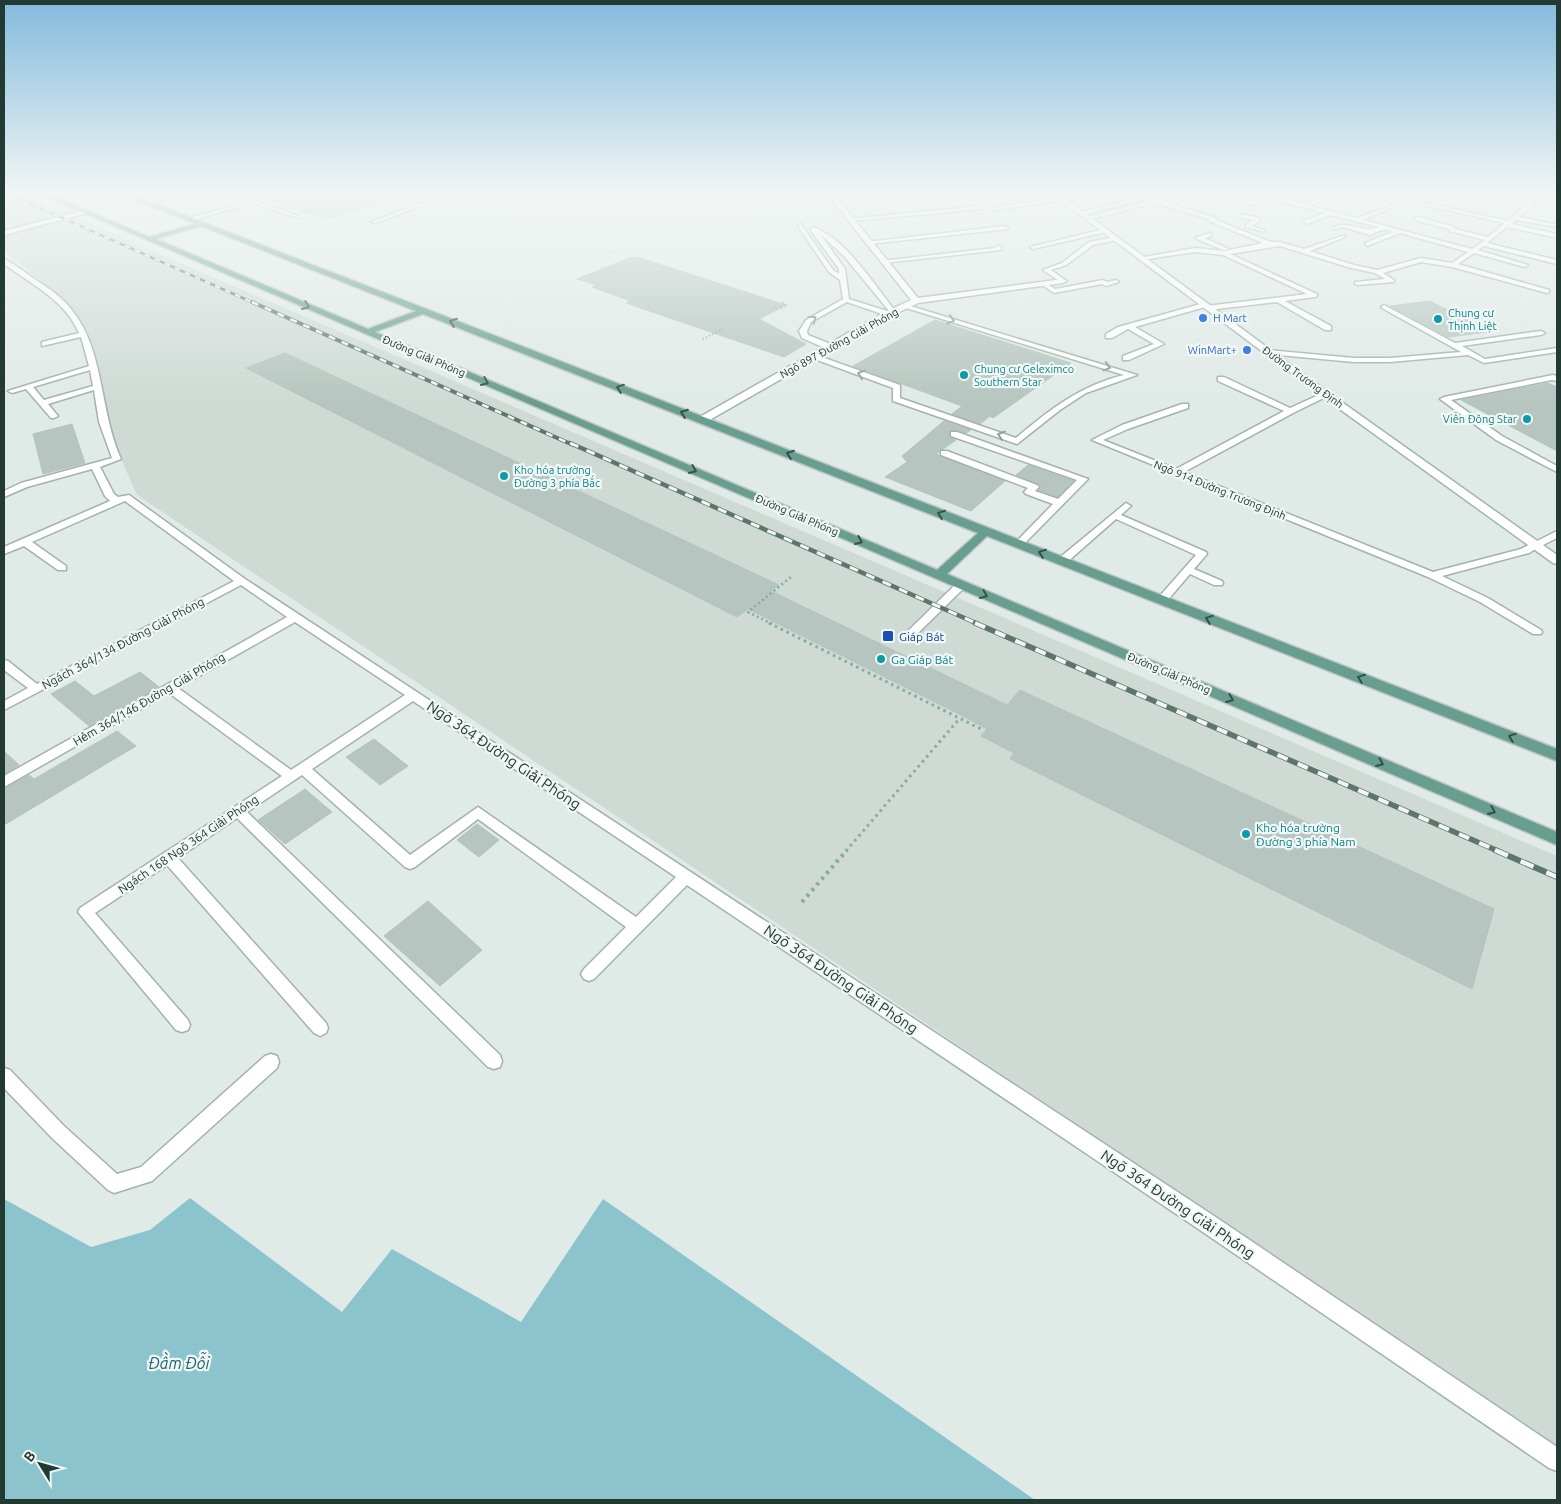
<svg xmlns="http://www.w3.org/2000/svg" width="1561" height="1504" viewBox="0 0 1561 1504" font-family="Ubuntu,sans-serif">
<rect width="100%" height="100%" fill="#e0eae6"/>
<g fill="#cfdad5">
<path d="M4,191H13L1557,856V1446L137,495L114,443L109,417L70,306L4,250Z"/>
<path d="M151,191H239L188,205Z"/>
<path d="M1248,191H1329L1308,204Z"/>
</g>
<path fill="#8bc4cd" d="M190,1198L342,1312L392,1249L521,1322L603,1199L1035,1500H4V1199L91,1247L150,1230Z"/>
<g fill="#b6c5bf" stroke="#b3c4bd">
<path d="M295,191H396V197L324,219L270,200Z"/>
<path d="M632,257L640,258L786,305L759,319L806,344L784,357L626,303L631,301L592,287L597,285L577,279Z"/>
<path d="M1430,301L1489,332L1448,337L1390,306Z"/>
<path d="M935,320L1071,363L993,418L990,416L980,424L952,414L962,406L853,366Z"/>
<path d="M285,353L779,585L771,591L1007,705L1020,690L1494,909L1472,989L1010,759L1014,753L981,736L987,729L961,715L748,609L737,617L246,368Z"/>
<path d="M1548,383L1557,387V451L1461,400Z"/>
<path d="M944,421L971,430L966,433L957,430L950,431L949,437L956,440L936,454L1005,481L971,511L885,477L907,462L902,456Z"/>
<path d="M72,424L85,463L43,474L33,434Z"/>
<path d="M1028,465L1074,481L1058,497L1038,490L1041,487L1038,484L1016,475Z"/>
<path d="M140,672L159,687L89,726L51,694L75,681L94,696Z"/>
<path d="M117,731L136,746L4,825V789L29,775L34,779Z"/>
<path d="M374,739L408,766L380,785L346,757Z"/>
<path d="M4,751L19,765L4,774Z"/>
<path d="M305,789L332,812L285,844L258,820Z"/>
<path d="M477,824L499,840L479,857L457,840Z"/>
<path d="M428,901L482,950L440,986L384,936Z"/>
</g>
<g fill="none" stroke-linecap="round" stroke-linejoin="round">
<path stroke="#bac7c2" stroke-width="8" stroke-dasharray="8 4" stroke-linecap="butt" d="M4,192L6,191"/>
<defs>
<g id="service">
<path d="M284,191H293L258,202L298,216V218L252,203L190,221L187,219Z"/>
<path d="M452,191H460L376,223L371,222Z"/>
<path d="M881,191H887L901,203L896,204Z"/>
<path d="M930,191H936L944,202H940Z"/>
<path d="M1189,191H1198L1162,201L1216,218V220L1271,242H1280L1304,249L1345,235V237L1310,251L1354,265L1377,270L1421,258L1452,263L1468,252L1400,233L1367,246L1365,243L1393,232L1385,229L1370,235L1343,227L1334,229V227C1351,220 1361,234 1379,227L1331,215L1306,224L1304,221L1325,213L1279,201L1266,200L1252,205L1202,191H1211L1252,201L1265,196L1279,197L1306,204L1335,191H1342L1311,206L1357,218L1396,204V206L1363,220L1472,249L1485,240L1449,231V229L1417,221L1414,218L1419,217L1455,227V229L1488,237L1504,223L1424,205L1427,203L1507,221L1528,204L1523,191L1557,196V200L1530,195L1534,204L1519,217L1557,225V227L1516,220L1512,224L1557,234V238L1507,227L1487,243L1557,260V264L1484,246L1478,250L1528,265L1525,267L1474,253L1458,264L1549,290V292L1547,293L1452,267L1421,262L1383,273L1394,280V282L1357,285L1355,284V282L1385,279L1375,273L1351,268L1280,246L1230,254L1317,294V296L1315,297L1285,301L1331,326V330H1325L1277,302L1208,310L1206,309L1205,307L1135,327L1164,344L1129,360H1123V356L1154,344L1128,329L1112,338H1106V334L1118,327L1204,303L1206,304V306L1307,294L1223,255L1195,252L1141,260L1138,258L1195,248L1224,251L1263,243L1209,221V219L1155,203L1087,220L1084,218Z"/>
<path d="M1467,191H1495L1496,194L1493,196Z"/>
<path d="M1061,197L1063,200L995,210L992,208Z"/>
<path d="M981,206L983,209L851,221L848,219Z"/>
<path d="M85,210L87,213L4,235V231Z"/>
<path d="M1242,214L1260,218V220L1252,226L1264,230V232L1246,227V225L1253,220L1240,217Z"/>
<path d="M801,224L833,270L839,274V269L810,229L813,227C845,238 874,284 895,311V313L888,316L847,302L811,322L807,331L808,335L833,345V349H827L802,338L799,331L806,320L843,299L840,280L829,272L798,226ZM820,234L844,256L890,312L849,299L845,269Z"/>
<path d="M1006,226L1008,229L869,244L866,242Z"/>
<path d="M1104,229L1106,232L1033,249L1030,247Z"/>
<path d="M1210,233L1212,236L1204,238L1227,248V250H1223L1195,238Z"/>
<path d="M1116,237L1118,240L1093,245L1066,265L1051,270L1065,280V282H1061L1043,270L1062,263L1089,242Z"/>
<path d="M998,245L1001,247V250L884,263L881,261L995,248Z"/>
<path d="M4,259C15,264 26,273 36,280C48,288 62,297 71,309C105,350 99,410 121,459L100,467L114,494L118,497L129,495L245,579L1211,1214L1557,1447V1471L1549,1468L1197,1228L687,885L594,979L589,981L584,979L581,974L584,969L626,927L478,819L415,867L410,869L405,867L302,775L247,812L500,1055L502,1061L500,1067L494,1069L488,1067L237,818L178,858L326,1023L328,1028L326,1033L320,1036L314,1033L167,865L95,913L188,1020L190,1025L188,1030L182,1032L176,1030L78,912L80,908L282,776L169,693L4,787V776L287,617L241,585L4,710V701L28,688L4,670V660L8,661L37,684L234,581L125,501L32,542L66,566V570H58L24,546L4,554V547L110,501L105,496L92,469L27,487L4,497V491L21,483L112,458L99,422L94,390L48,404L58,416L54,418H51L26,389L12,393L8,391L89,366L81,337L42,346V342L79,333C65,300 31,284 4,264ZM90,370L93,386L44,400L33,387ZM295,622L405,695L291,770L178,688ZM413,701L676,877L636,917L478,807L410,855L312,769Z"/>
<path d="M1103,280L1107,282L1116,280L1119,282L1106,286L1102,284L1054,293L1041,284L1046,283L1055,289Z"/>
<path d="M903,305H907L1137,375L1086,393L1060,410L1017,444L893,401V388L809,357L816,355L900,385V398L1016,438C1049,410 1081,385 1124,375L903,307Z"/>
<path d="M1384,305L1455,343L1541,331L1545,333L1541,335L1462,346L1485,359L1557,348V352L1484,363L1468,355L1390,362H1354L1268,354L1264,352L1268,350L1354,358H1390L1461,352L1382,308L1381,307Z"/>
<path d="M1553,375L1557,376V381L1552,380L1451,400L1502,436L1557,466V472L1496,440L1440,399L1444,397Z"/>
<path d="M1218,377H1224L1290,408L1323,393L1330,395L1295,412L1184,472L1433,572L1521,549L1534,542H1540V546L1529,553L1442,576L1488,598L1541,630L1542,632L1541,634H1533L1480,602L1428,577L1092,440L1122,425L1182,404H1188V408L1128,429L1103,440L1176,469L1284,411L1218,381Z"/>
<path d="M951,432H957L1088,479L1022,546H1016V542L1053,504L1026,494L1024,492L1028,488L941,455V451H947L1037,485L1039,487L1035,491L1058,499L1077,480L951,436Z"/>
<path d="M1126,503L1131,506L1121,515L1206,552L1207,554L1194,569L1222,581L1223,583L1222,585H1214L1190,574L1166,602H1158L1157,600L1158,598L1196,555L1116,519L1066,563H1058V559Z"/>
<path d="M961,582L965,583L966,585L965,587L916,635H908L907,633L908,631L957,583Z"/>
<path d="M271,1054L277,1056L279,1062L277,1068L152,1181L114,1193L108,1190L52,1138L4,1088V1068L10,1070L64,1126L117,1174L141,1167L265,1056Z"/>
</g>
<g id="minor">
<path d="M825,191H831L918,298L1063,279L1067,281L1063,283L918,303L891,316L706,422H698V418L885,312L911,300Z"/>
<path d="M1165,191H1176L1081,215L1078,213Z"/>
</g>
<path id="tertiary" d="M1557,531V538L1537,548L1531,544Z"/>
<path id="secondary" d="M1048,191H1055L1329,393L1557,555V564L1553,563L1323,397Z"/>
<path id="primary" d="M33,191H41L149,237L195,224L114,191H123L1557,749V761L987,536L947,574L1557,832V845ZM201,226L416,311L368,329L156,239ZM423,314L978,533L937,570L375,332Z"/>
</defs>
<use href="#service" stroke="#a3b2ad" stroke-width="3"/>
<use href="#minor" stroke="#a3b2ad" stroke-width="3"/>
<use href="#tertiary" stroke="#a3b2ad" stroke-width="3"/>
<use href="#secondary" stroke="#a0b6ad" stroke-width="3"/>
<use href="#primary" stroke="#bdc4c2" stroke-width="3"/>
<g stroke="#82ad9f" stroke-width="1" stroke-dasharray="1 2" stroke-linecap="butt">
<path d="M610,252L615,251"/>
<path d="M621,298L627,296"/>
<path d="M782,303L784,301"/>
</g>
<g stroke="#82ad9f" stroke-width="2" stroke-dasharray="1 2.5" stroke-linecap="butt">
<path d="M781,308L787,305L782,303L783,302"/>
<path d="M703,339L723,329"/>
</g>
<path stroke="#82ad9f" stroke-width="2.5" stroke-dasharray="2 3" stroke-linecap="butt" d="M772,624L748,612L791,577"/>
<g stroke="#82ad9f" stroke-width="3" stroke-dasharray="2.5 4" stroke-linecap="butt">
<path d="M769,623L981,729"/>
<path d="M846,851L960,718"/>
</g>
<path stroke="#82ad9f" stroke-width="4" stroke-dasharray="3 4.5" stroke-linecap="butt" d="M802,902L847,850"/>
<use href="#service" fill="#fff" fill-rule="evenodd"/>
<use href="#minor" fill="#fff" fill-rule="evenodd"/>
<use href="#tertiary" fill="#fff" fill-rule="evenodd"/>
<use href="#secondary" fill="#fff" fill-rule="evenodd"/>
<use href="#primary" fill="#679e8f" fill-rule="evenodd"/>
<defs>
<path id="rail-far4" d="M4,192L254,303"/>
<path id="rail-far3" d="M252,302L573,445"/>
<path id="rail-far2" d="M570,443L978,624"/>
<path id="rail-far1" d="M975,623L1498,851"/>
<path id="rail" d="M1495,850L1557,877"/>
</defs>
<use href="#rail-far4" stroke="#5c766e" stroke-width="2.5"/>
<use href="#rail-far3" stroke="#5c766e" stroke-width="4"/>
<use href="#rail-far2" stroke="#5c766e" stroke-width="4.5"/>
<use href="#rail-far1" stroke="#5c766e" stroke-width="5.5"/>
<use href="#rail" stroke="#5c766e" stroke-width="6"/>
<use href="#rail-far4" stroke="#f1f7f4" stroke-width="2" stroke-dasharray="5.5" stroke-linecap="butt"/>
<use href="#rail-far3" stroke="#f1f7f4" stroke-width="2.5" stroke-dasharray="7" stroke-linecap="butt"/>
<use href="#rail-far2" stroke="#f1f7f4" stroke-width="3" stroke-dasharray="9" stroke-linecap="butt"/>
<use href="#rail-far1" stroke="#f1f7f4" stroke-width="4" stroke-dasharray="11" stroke-linecap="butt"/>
<use href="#rail" stroke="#f1f7f4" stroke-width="4.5" stroke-dasharray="14" stroke-linecap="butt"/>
</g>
<defs><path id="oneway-chevron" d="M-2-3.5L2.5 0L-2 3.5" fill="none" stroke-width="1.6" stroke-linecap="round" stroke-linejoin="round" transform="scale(1.25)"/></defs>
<g stroke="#33534a">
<use href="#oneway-chevron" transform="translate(306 306) rotate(23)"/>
<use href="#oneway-chevron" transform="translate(453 322) rotate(-159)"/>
<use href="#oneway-chevron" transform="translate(485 382) rotate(23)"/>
<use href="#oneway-chevron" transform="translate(620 388) rotate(-159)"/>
<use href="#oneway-chevron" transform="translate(684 413) rotate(-159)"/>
<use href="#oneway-chevron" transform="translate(790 454) rotate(-159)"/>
<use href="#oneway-chevron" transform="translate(693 470) rotate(23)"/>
<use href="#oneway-chevron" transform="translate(941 514) rotate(-159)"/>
<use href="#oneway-chevron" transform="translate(859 541) rotate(23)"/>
<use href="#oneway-chevron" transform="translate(1042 553) rotate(-159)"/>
<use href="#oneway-chevron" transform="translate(984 595) rotate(23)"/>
<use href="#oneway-chevron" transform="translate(1209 619) rotate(-159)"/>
<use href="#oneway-chevron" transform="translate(1361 678) rotate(-159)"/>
<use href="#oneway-chevron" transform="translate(1230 699) rotate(23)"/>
<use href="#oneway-chevron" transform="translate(1512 737) rotate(-159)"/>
<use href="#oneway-chevron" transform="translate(1380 763) rotate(23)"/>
<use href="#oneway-chevron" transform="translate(1492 811) rotate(23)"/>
</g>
<g stroke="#909c99">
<use href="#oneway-chevron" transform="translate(813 319) rotate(-37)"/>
<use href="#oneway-chevron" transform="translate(951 320) rotate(17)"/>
<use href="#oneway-chevron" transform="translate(1107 367) rotate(17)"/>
<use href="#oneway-chevron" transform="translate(861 374) rotate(-161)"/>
<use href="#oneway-chevron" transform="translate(1001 435) rotate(-161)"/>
</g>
<linearGradient id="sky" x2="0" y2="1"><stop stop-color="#83badd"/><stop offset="0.48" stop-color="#f1f6f4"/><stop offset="1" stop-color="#f1f6f4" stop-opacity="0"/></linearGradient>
<rect width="1561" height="402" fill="url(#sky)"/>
<g fill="#3f7fe0" stroke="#f1f7f4" stroke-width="2">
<circle cx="1203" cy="318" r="5"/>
<circle cx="1247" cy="350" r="5"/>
</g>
<g fill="#0f9aa8" stroke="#f1f7f4" stroke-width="2">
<circle cx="1438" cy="319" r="5"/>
<circle cx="964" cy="375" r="5"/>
<circle cx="1527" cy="419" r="5"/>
<circle cx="504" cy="476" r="5"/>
<circle cx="881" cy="659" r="5"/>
<circle cx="1246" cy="834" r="5"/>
</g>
<rect fill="#1a4fb4" stroke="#f1f7f4" stroke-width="2" x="882" y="630" width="12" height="12" rx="2.5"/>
<g text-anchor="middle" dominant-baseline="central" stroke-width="4.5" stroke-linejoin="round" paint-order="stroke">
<g font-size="11" fill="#0d838f" stroke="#f1f7f4" text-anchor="start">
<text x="1448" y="313">Chung cư<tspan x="1448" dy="13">Thịnh Liệt</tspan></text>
<text x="974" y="369">Chung cư Geleximco<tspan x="974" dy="13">Southern Star</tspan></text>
<text x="1517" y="419" text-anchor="end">Viễn Đông Star</text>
<text x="514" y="470">Kho hóa trường<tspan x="514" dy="13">Đường 3 phía Bắc</tspan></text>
</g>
<g font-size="11" fill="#366cbe" stroke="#f1f7f4" text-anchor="start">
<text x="1213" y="318">H Mart</text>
<text x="1237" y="350" text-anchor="end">WinMart+</text>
</g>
<g font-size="11" fill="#223a33" stroke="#f1f7f4">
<text transform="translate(839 343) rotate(-29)">Ngõ 897 Đường Giải Phóng</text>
<text transform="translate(424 356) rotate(23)">Đường Giải Phóng</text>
<text transform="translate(1303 377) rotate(36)">Đường Trương Định</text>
<text transform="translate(1220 490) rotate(22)">Ngõ 914 Đường Trương Định</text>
<text transform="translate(797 515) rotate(23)">Đường Giải Phóng</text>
<text transform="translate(1169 673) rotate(23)">Đường Giải Phóng</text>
</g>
<g font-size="12" fill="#164399" stroke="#f1f7f4" text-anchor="start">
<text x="899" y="636">Giáp Bát</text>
</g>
<g font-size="12" fill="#223a33" stroke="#f1f7f4">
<text transform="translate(123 643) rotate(-28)">Ngách 364/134 Đường Giải Phóng</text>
<text transform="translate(149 699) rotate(-30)">Hẻm 364/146 Đường Giải Phóng</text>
<text transform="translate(188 844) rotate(-34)">Ngách 168 Ngõ 364 Giải Phóng</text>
</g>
<g font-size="12" fill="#0d838f" stroke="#f1f7f4" text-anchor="start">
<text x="891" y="659">Ga Giáp Bát</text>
<text x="1256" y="827">Kho hóa trường<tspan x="1256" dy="14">Đường 3 phía Nam</tspan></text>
</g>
<g font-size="15" fill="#223a33" stroke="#f1f7f4">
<text transform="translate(504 755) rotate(34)">Ngõ 364 Đường Giải Phóng</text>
<text transform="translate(841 979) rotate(34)">Ngõ 364 Đường Giải Phóng</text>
<text transform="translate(1178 1204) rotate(34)">Ngõ 364 Đường Giải Phóng</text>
</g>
<g font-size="16" font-style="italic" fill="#1f6673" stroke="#f1f7f4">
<text x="179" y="1363">Đầm Đỗi</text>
</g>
</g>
<rect width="1561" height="1504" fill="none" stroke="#223a33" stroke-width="10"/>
<g transform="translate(40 1464) rotate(307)" stroke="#f1f7f4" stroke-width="4" paint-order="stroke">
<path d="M0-4L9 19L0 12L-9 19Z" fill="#223a33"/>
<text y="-8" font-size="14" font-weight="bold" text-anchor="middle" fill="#223a33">B</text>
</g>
</svg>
